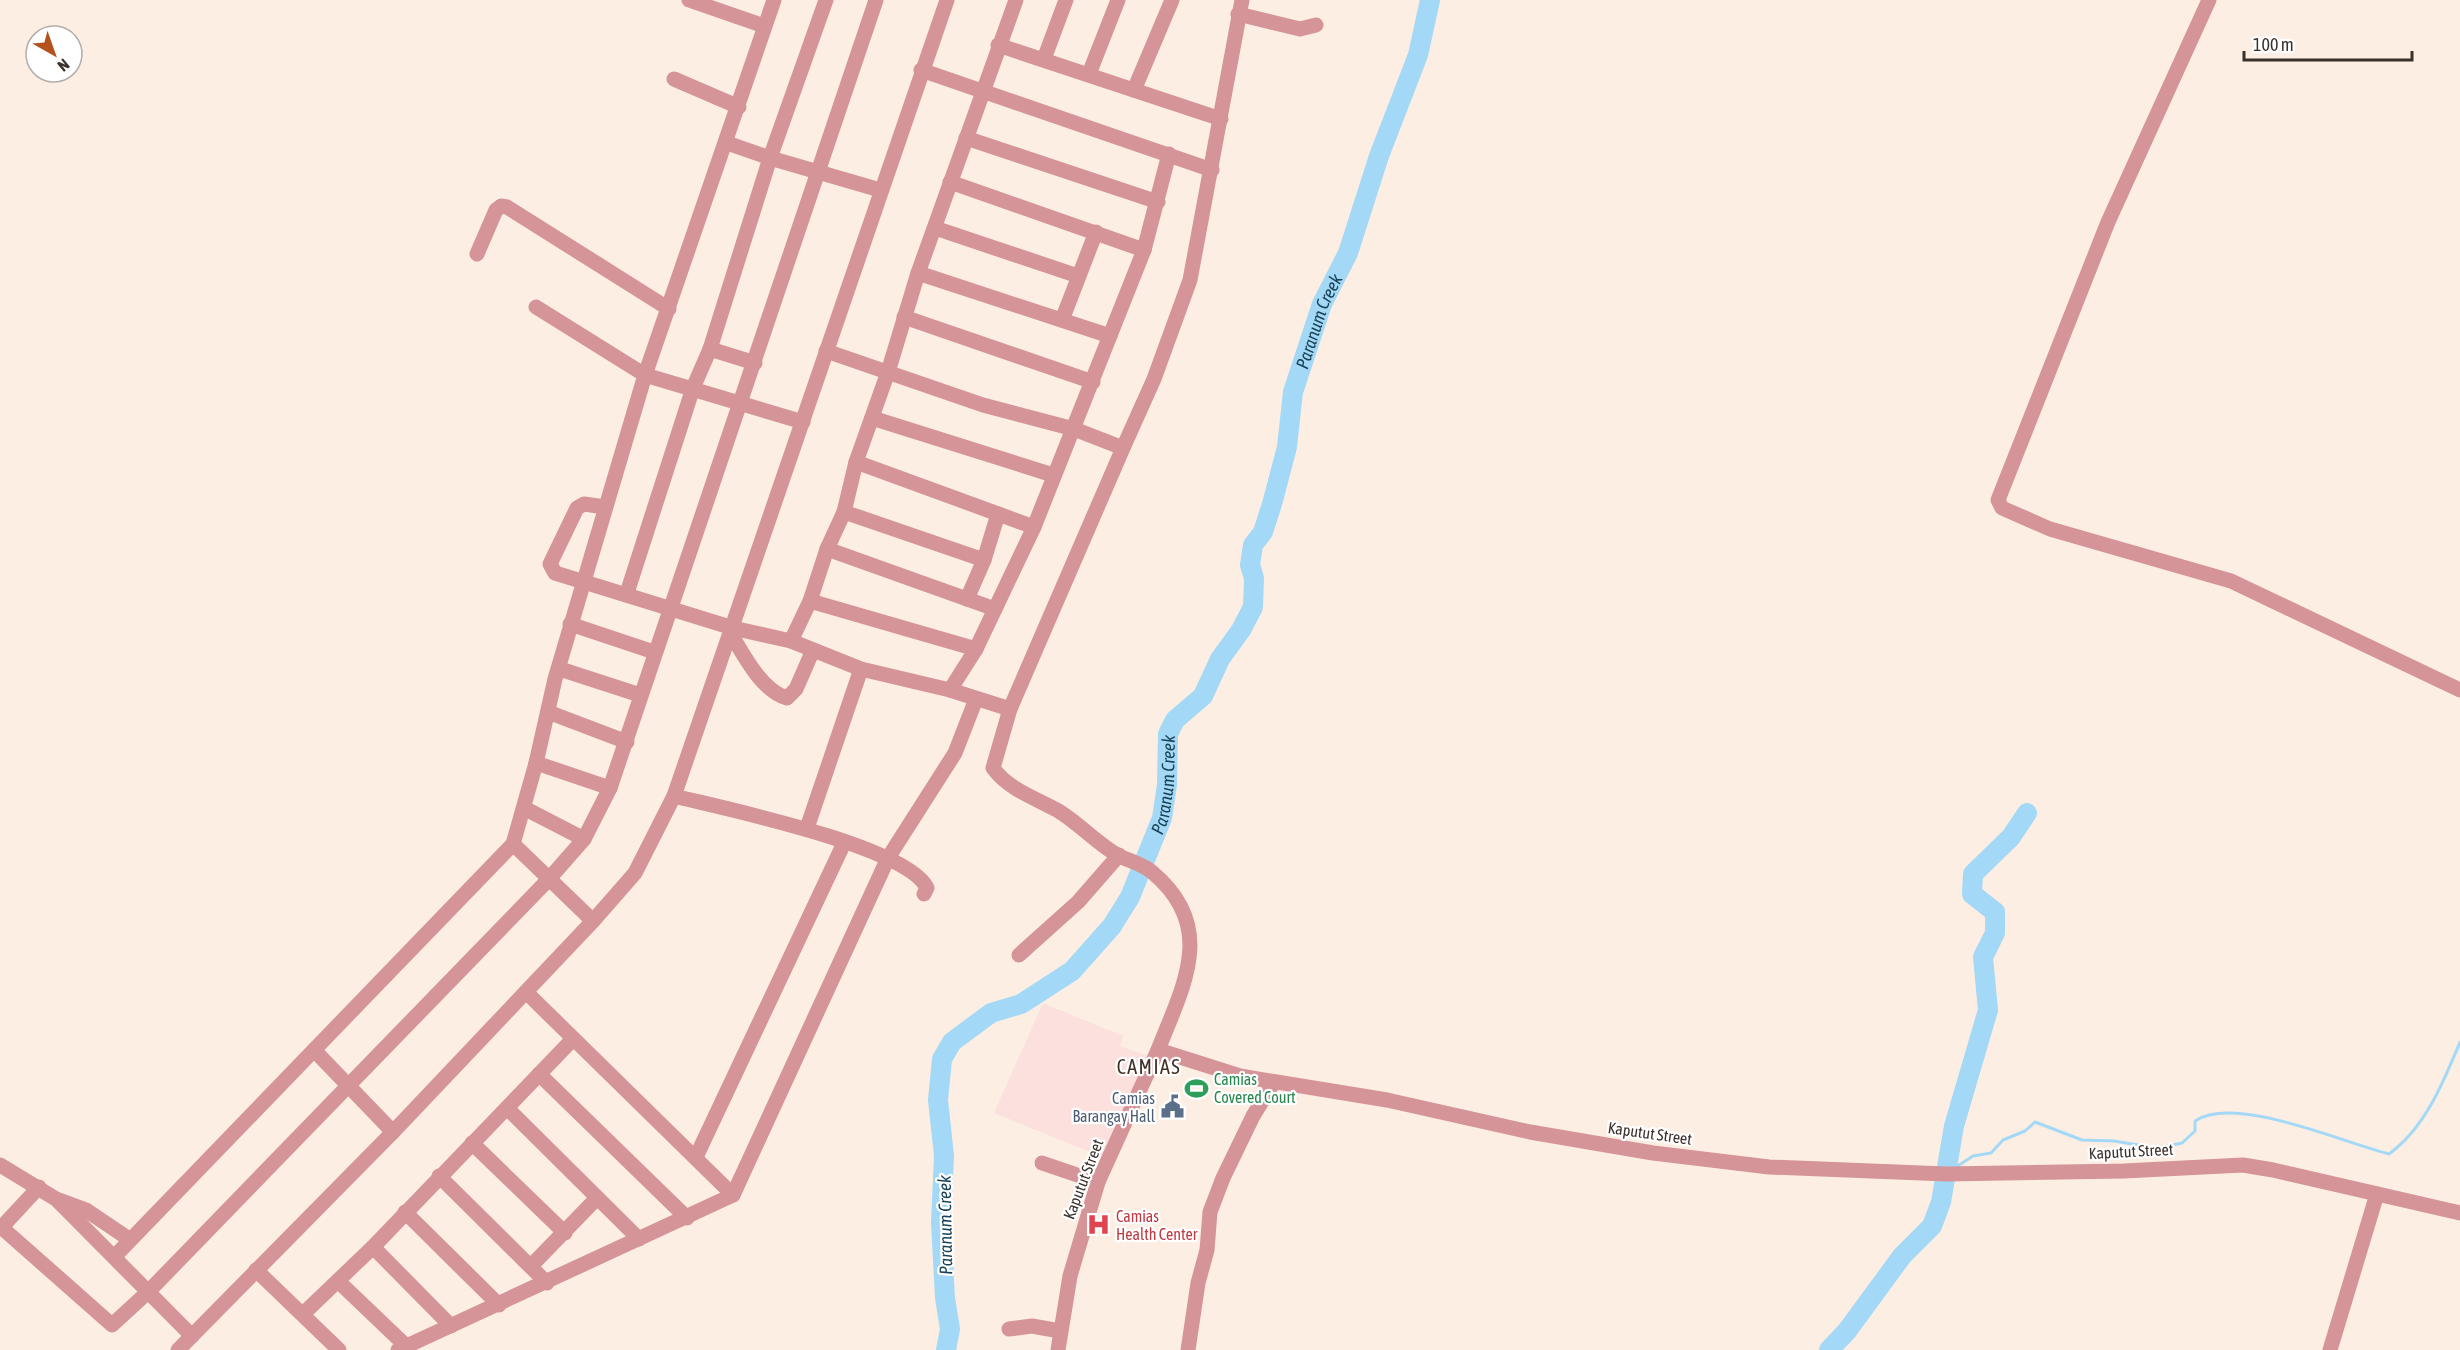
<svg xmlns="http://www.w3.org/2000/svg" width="2460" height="1350" viewBox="0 0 2460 1350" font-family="'Asap Condensed',sans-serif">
<rect width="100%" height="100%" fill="#fdeee4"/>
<path fill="#fbe0de" d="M1043,1003L1123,1036L1120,1046L1148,1056L1105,1158L994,1113Z"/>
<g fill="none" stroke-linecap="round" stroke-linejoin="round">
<path stroke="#a3d9f6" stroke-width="3" d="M1956,1167L1973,1156L1991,1153L2003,1140L2025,1131L2035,1122L2082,1140L2114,1141L2157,1148L2182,1143L2195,1131V1121C2235,1094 2344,1143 2389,1154C2425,1128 2443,1083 2460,1042"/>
<g stroke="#a3d9f6" stroke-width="20">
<path id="s1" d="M946,1350L950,1329L945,1298L941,1223L944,1156L938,1100L942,1059L952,1042L991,1013L1021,1004L1072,971L1112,926L1130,897L1162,818L1167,785L1168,734L1175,720L1203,696L1220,659L1241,630L1253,607L1254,578L1250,565L1253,545L1263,532L1272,504L1287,447L1293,392L1322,304L1348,253L1379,156L1418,55L1430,0"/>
<path d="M1829,1350L1847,1331L1902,1256L1932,1226L1941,1202L1954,1126L1988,1010L1983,957L1995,933V912L1972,894L1973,874L2011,837L2027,813"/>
</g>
<g stroke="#d59498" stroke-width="15">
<path d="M689,0L764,26"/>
<path d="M2209,0L2108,222L1998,500L2002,508L2050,529L2231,581L2460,690"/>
<path d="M1238,14L1300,29L1316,25"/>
<path d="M998,45L1221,119"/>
<path d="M1044,59L1066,0"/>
<path d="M921,70L1212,170"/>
<path d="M1089,74L1118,0"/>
<path d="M674,79L739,107"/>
<path d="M1134,90L1172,0"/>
<path d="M966,138L1158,202"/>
<path d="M727,143L770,158L880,190"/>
<path d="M950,182L1144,250"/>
<path d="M935,228L1078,276"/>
<path d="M477,254L496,210L501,206L507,207L669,309"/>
<path d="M918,273L1110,336"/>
<path d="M536,307L645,375L803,422"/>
<path d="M904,317L1093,382"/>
<path d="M1062,320L1096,232"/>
<path d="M710,349L755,363"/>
<path d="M826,351L983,405L1074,429L1123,448L1010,709L993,768C1008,789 1035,798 1057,810C1079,823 1097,844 1119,856C1130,861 1142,864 1152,872C1218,927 1183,986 1158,1050"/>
<path d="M872,418L1053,475"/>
<path d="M1123,448L1154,379L1190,280L1242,0"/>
<path d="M856,462L1034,527"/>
<path d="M605,507L584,504L577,508L550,564L555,573L733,628L791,641L861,669L950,690L1010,709"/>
<path d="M844,512L984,560"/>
<path d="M827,549L995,609"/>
<path d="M627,593L693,388L710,349L770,158L826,0"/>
<path d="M967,599L984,560L998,514"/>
<path d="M810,601L976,649"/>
<path d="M570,624L654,652"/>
<path d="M731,634C744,656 762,691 787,698L796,689L813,650"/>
<path d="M791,641L810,601L827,549L844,512L856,462L888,372L918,273L1016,0"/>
<path d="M560,669L640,695"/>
<path d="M950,690L976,649L1034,527L1144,250L1169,154"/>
<path d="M548,712L627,742"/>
<path d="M536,763L610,788"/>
<path d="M674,796C722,808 907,846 927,888L924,894"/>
<path d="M524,808L584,839"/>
<path d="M807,828L861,669"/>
<path d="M513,844L593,921"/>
<path d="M1019,955L1078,902L1119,855"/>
<path d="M526,992L733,1195"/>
<path d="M314,1050L393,1132"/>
<path d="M539,1074L687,1218"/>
<path d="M507,1108L639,1239"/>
<path d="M472,1143L565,1233"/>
<path d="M696,1157L844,843"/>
<path d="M1042,1163L1098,1182"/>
<path d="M0,1165L56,1199L192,1336"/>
<path d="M439,1176L547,1283"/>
<path d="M59,1200L86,1210L129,1239"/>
<path d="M405,1212L499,1305"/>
<path d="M0,1226L112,1325L149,1291L549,879L584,839L610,788L876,0"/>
<path d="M2,1227L39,1187"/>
<path d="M373,1247L451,1326"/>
<path d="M115,1256L513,844L536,763L555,679L645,375L774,0"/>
<path d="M531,1266L597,1198"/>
<path d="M256,1270L339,1350"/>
<path d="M338,1281L406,1346"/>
<path d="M303,1314L373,1247L572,1040"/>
<path d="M1009,1329L1032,1326L1060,1331"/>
<path d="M178,1350L393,1132L593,921L635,873L674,796L947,0"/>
<path d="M398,1350L733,1195L888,858L955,753L976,699"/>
<path d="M1058,1350L1070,1276L1098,1182L1158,1050L1240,1076L1387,1100L1530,1132L1653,1153L1769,1167L1946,1174L2124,1171L2243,1165L2273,1170L2460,1213"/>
<path d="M1188,1350L1198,1283L1207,1250L1210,1212L1223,1178L1253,1116L1274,1082"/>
<path d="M2330,1350L2377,1194"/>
</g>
</g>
<defs>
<symbol id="stadium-bare" viewBox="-9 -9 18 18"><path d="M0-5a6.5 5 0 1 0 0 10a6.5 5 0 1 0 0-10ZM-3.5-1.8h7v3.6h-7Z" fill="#2e9e5b" stroke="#fff" stroke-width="2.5" paint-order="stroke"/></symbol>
<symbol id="civic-bare" viewBox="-9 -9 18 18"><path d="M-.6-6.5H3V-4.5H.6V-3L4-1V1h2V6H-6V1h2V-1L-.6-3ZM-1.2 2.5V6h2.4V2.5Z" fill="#5c6f8a" stroke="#fff" stroke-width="2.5" paint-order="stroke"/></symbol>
<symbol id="hospital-bare" viewBox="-9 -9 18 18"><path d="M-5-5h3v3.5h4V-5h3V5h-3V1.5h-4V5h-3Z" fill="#e0444e" stroke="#fff" stroke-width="2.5" paint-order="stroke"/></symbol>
</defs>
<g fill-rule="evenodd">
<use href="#stadium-bare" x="1180" y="1072" width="33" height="33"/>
<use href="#civic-bare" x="1156" y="1090" width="33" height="33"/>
<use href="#hospital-bare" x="1082" y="1208" width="33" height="33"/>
</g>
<g text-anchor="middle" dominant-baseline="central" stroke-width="4.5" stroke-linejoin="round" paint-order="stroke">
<g font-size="16" fill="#27864d" stroke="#fff" text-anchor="start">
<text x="1214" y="1079">Camias<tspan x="1214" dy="18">Covered Court</tspan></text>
</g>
<g font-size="16" fill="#4e5e75" stroke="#fff" text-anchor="end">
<text x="1155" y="1098">Camias<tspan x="1155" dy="18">Barangay Hall</tspan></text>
</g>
<g font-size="16" fill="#3b312c" stroke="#fff">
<text transform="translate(1650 1133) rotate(8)">Kaputut Street</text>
<text transform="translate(2131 1151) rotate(-3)">Kaputut Street</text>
<text transform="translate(1083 1179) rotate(-69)">Kaputut Street</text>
</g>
<g font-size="16" fill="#be3a42" stroke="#fff" text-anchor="start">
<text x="1116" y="1216">Camias<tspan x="1116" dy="18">Health Center</tspan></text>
</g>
<g font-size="18" font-style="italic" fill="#184256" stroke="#fff">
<text stroke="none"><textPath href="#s1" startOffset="1170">Paranum Creek</textPath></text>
<text stroke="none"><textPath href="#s1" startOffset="666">Paranum Creek</textPath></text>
<text transform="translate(945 1225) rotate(-91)">Paranum Creek</text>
</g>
<g font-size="20" letter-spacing="1.5" fill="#423024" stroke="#fff">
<text x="1149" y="1066">CAMIAS</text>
</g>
</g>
<g transform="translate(54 54) rotate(140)"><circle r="28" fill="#ffffff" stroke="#b1adab" stroke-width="1.5"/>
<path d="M0-4.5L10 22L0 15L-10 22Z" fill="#b5511d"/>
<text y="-9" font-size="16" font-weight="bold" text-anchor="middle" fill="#3b312c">N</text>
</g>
<path d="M2244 51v9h168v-9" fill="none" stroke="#3b312c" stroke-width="3"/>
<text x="2253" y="51" font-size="18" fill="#3b312c" stroke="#ffffff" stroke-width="4.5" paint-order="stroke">100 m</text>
</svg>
